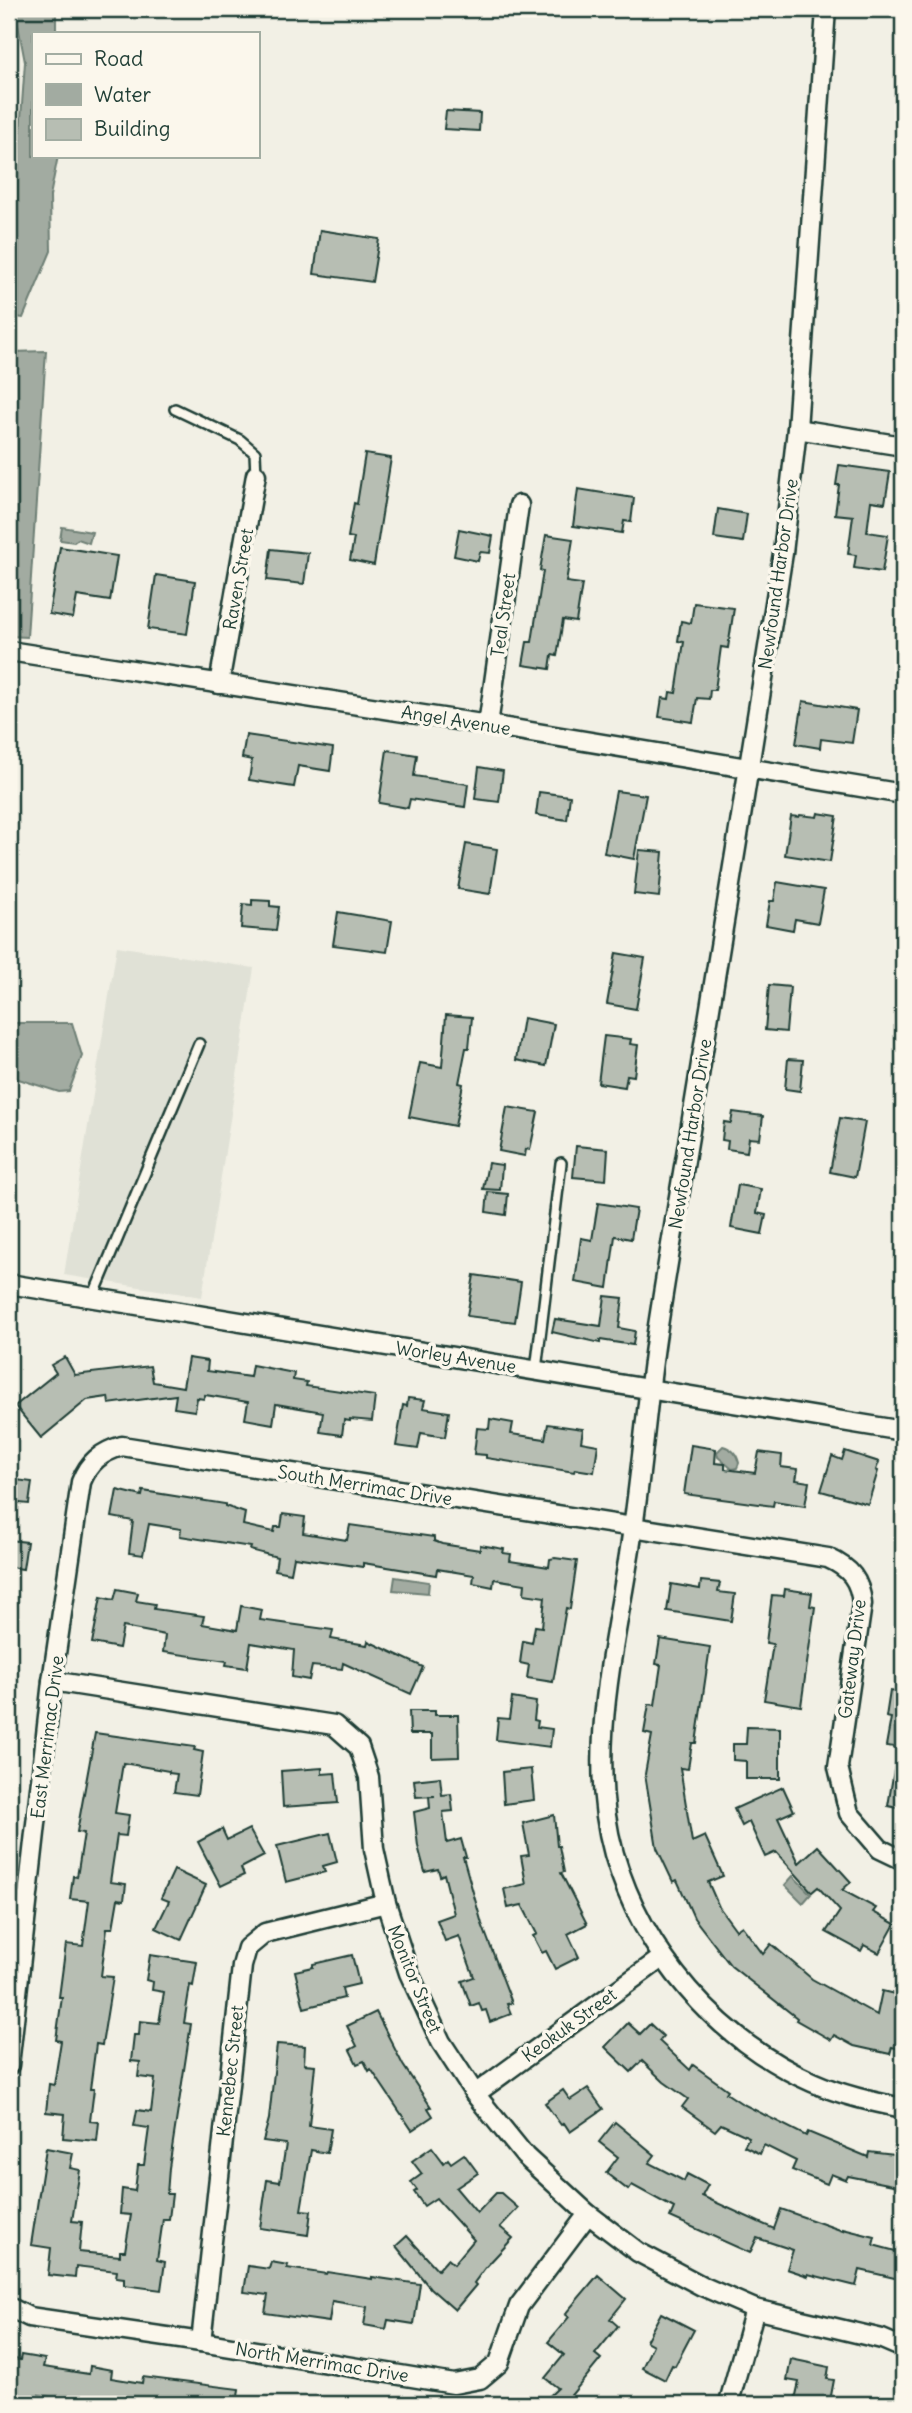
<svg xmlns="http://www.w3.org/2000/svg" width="912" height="2413" viewBox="0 0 912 2413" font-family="Delius,sans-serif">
<rect width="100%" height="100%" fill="#f2f0e5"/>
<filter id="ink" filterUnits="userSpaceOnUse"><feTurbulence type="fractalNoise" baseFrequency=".0143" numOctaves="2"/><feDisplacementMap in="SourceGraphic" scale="14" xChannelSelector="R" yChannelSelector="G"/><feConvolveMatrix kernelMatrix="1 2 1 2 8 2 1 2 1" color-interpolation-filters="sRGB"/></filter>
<g filter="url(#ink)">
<path fill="#e0e1d6" d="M117,946L254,968L202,1297L64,1275Z"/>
<g fill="#a2aba1" stroke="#6e7f75" stroke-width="2">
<path d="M15,9H56V33H33V156H58L50,196L51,251L23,318L9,316V288L25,62Z"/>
<path d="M46,351L27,637L9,636V393L12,352Z"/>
<path d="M62,527L92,532L89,543L78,539L74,542L60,540Z"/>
<path d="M9,1023H72L82,1056L69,1091L59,1092L9,1076Z"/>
<path d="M723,1446C731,1448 737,1454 739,1463L737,1468L732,1469L718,1457L717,1452Z"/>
<path d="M395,1577L429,1582L428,1593L393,1590Z"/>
<path d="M793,1876L811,1894L803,1903L785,1885Z"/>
</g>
<g fill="#b7beb3" stroke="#1f3d34" stroke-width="2">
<path d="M446,111L480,113L479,131L444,129Z"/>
<path d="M320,230L379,239L372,282L314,274Z"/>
<path d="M365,454L391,458L374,565L350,560L354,538L348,537L354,503L357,504Z"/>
<path d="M839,465L890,472L885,503L871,501L867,532L888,535L882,572L854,568L856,555L848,554L853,516L835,514L839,485H836Z"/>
<path d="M578,489L634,498L631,522L624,521L622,533L573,526Z"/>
<path d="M718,509L747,514L743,542L714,538Z"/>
<path d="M459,529L493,536L490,553L480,552L478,561L454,556Z"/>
<path d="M546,535L573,539L566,582L582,584L576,622L563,620L557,656L552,655L550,669L523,665L527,642H532L543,571L540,570Z"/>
<path d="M60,547L117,556L110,601L77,596L73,618L49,614Z"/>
<path d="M271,549L308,553L304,584L267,580Z"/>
<path d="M156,575L195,581L187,634L148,629Z"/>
<path d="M694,603L734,608L728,648L721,647L715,690H710L709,699L697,698L693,722L659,717L662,698L669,699L670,692L676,693L684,642L678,641L681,621L691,623Z"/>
<path d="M803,701L857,710L852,743L821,739L820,748L796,744Z"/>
<path d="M246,735L333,748L330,771L298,766L294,787L249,780L252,760L242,758Z"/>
<path d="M387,750L417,755L414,776L468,784L465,807L410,799L408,808L379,803Z"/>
<path d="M479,767L503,771L499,802L475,799Z"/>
<path d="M616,791L646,795L634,859L604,853Z"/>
<path d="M539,792L570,796L567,820L536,815Z"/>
<path d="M818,813L837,816L830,862L785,855L791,816L799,817L800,815L817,817Z"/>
<path d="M466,844L497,849L490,894L458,889Z"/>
<path d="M639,850L663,852L659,897L634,894Z"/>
<path d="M777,882L824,890L818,923L795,919L793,930L766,925L770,901H774Z"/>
<path d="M252,900L270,901V906L279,907L276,931L241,928L243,904L252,905Z"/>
<path d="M338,912L392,921L387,952L333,945Z"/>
<path d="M616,953L645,958L636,1009L607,1004Z"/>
<path d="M769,985L790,987L786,1032L765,1030Z"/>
<path d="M446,1015L472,1017L469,1048H466L459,1083L463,1084L455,1126L409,1117L420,1063L442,1067Z"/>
<path d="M523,1018L554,1024L546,1066L516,1060Z"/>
<path d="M604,1036L631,1039L630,1044L638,1045L634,1076L627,1075L625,1087L598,1083Z"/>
<path d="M788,1059L803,1060L800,1091L785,1089Z"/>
<path d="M507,1107L538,1112L530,1150L526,1149L525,1156L499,1151Z"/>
<path d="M733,1112L763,1116L760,1139L749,1138L747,1152L727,1149L728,1141L722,1140L724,1122L731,1123Z"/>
<path d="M840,1118L865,1122L855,1177L830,1172Z"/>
<path d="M576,1146L608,1149L606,1180L573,1177Z"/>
<path d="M488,1163L502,1165L500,1190L483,1189Z"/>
<path d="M738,1185L761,1189L757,1213L766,1215L762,1234L731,1228Z"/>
<path d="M488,1192L508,1194L506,1215L486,1212Z"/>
<path d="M598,1203L636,1209L631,1239L615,1236L608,1288L575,1282L581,1238L592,1240Z"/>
<path d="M474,1275L521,1282L515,1322L467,1316Z"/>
<path d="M605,1296L623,1298L619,1328L635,1331L633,1345L600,1340V1343L552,1332L555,1319L601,1326Z"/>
<path d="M65,1357L75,1375L150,1366L153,1382L183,1387L188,1358L208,1361L207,1371L250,1377L252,1365L294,1373L293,1380L307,1382L306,1386L375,1396L372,1421L350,1419V1421L344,1420L342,1435L320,1432L323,1412L276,1404L273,1424L245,1419L248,1402L205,1395L204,1399L197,1398L195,1411L174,1408L176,1395L109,1404L108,1397L87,1400L41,1438L15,1406L56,1373L51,1365Z"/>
<path d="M408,1398L425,1400L423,1408L449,1412L445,1437L421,1433L418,1449L396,1446L403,1405L407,1406Z"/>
<path d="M490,1419L513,1423L511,1434L545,1439L548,1424L583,1429L581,1442L598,1445L594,1472L575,1469L574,1472L486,1458V1455L474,1454L477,1428L489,1429Z"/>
<path d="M691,1445L716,1449L715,1463L725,1464V1469L755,1473L759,1452L782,1455L781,1467L798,1469L796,1480L809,1482L805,1506L774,1501L773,1506L684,1494Z"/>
<path d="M845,1451L879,1462L876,1470L878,1471L868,1504L821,1491L832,1456L842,1460Z"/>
<path d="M9,1479L32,1482L29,1504L9,1502Z"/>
<path d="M117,1490L142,1496L143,1491L225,1504V1506L245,1513L243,1525L274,1532L275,1527H281L283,1514L305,1517L303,1533L347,1540L350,1525L434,1537V1541L442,1544L480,1550V1545L504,1549L503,1553L511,1554L510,1561L549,1567L550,1559L555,1558L577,1561L570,1609L566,1608L553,1682L527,1678L529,1665L520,1663L523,1641L532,1643L535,1626L542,1627L545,1597L524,1594L525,1584L494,1579L493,1587L473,1583L474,1575L437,1569L436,1575L363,1563V1567L294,1557L291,1573L275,1570L277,1557L250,1550L251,1547L180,1536L181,1529L149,1524L143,1555L129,1553L133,1521L112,1517Z"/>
<path d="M9,1540L27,1542L23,1569L9,1567Z"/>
<path d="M701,1581L720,1583L718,1592L735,1594L731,1621L667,1611L671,1584L700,1589Z"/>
<path d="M117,1589L138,1593L136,1601L155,1604L154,1609L204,1616L202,1624L237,1630L241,1606L262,1610L260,1620L333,1630L331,1639L367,1645L368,1641L423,1667L411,1694L343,1663L342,1669L312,1666L309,1680L292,1677L294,1650L251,1643L247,1668L226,1665L227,1661L163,1652L165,1635L123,1627L119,1648L92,1643L101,1597L114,1600Z"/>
<path d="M785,1589L812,1593L810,1606L815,1607L801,1706L764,1700L773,1644L766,1643L772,1595L784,1596Z"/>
<path d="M660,1639L710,1647L696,1743H692L688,1769L680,1768L692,1842L705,1836L723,1876L708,1882L719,1907L736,1930L742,1926L763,1954L771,1944L812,1979L877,2015L882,1991L903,1996V2050L892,2047L890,2054L854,2046L834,2035L831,2040L796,2020L797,2018L731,1966L694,1918L677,1880L673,1882L657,1848L645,1774L652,1735L644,1733L649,1704L655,1705L661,1665L656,1664Z"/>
<path d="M890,1691L903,1693V1748L886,1746L891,1718L886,1717Z"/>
<path d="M512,1698L536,1702L534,1720L538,1721L537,1727L552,1729L550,1747L496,1740L498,1718L509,1719Z"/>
<path d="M409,1711H435V1715H458L459,1757L432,1758V1734H410Z"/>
<path d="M747,1727L780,1728V1779H746V1761L733,1760V1744H746Z"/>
<path d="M95,1733L195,1747L194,1750L203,1752L197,1795L174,1792L177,1774L169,1773V1771L123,1763L115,1813L129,1815L126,1836L117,1835L110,1882L126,1884L124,1900L118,1899L113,1928H107L101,1976L113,1977L102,2045L96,2044L90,2089H94L90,2121L99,2122L97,2141L63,2138L65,2114L46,2112L49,2084L54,2085L61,2041L56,2040L62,1997H59L66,1944L83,1946L89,1901L70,1899L73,1876L77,1877L84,1833L77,1832Z"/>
<path d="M895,1764L903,1765V1809L888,1806Z"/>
<path d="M322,1768V1774L335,1773L338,1803L283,1807L281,1771Z"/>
<path d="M531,1769L534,1800L504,1804L502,1772Z"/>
<path d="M440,1777L442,1795L451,1794L453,1811L443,1812L447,1843L461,1839L466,1857H463L482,1924L512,2003L507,2004L511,2014L490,2022L486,2010L482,2011L479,2003L471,2006L462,1981L474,1977L459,1936L445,1941L437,1920L454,1914L444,1874L440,1876L438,1869L425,1872L418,1846L414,1812L430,1808L429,1796H435L416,1797L414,1780Z"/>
<path d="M783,1787L794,1811L778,1818L799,1863L818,1846L851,1882L842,1890L876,1908L873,1912L895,1924L879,1953L864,1945L861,1951L826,1932L840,1911L818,1887L812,1892L776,1852L765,1857L749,1822L742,1826L734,1809Z"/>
<path d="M554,1815L557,1846H559L564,1872L561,1873L587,1924L568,1934L579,1957L555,1969L546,1951L542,1953L533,1936L537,1934L522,1905L508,1908L504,1889L526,1884L521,1856L529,1855L523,1823Z"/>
<path d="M222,1829L227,1840L249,1829L264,1856L241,1868L244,1875L221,1886L198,1842Z"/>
<path d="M330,1833L337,1862L323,1866L325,1872L286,1882L277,1846Z"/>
<path d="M174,1870L206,1885L181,1940L156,1928L169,1901L161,1898Z"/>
<path d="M150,1955L197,1962L193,1986L190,1985L184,2023L191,2024L169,2168L167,2194H172L169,2219H163L157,2260L165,2262L161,2290L124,2285V2278L116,2277L117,2271L76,2266L75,2278L48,2275L51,2248L31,2245L46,2148L73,2153L70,2168L80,2170L72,2221L82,2222L79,2252L120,2256V2251H125L131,2215L120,2214L122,2189L135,2191L138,2165H144L149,2128L134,2126L137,2110L151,2112L155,2079L138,2077L140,2062L131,2061L134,2035H139L140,2021L159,2023L164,1992L152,1990L153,1982L146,1980Z"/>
<path d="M352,1955L359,1984L342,1988L344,1998L304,2008L295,1971L313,1967V1964Z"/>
<path d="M376,2012L403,2065L431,2107L428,2108L433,2116L412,2130L371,2069L369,2071L364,2061L357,2064L350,2050L357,2046L347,2026Z"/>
<path d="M628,2023L640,2034L650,2024L663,2036L659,2041L690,2070L693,2065L728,2090L726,2093L741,2103L806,2136L808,2132L868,2157L869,2152L903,2156V2187L848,2176L846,2180L831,2174L827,2184L792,2170L796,2161L764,2145L760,2154L744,2146L749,2137L721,2124L715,2131L682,2107L688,2099L664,2082L642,2061L631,2072L607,2049L605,2047Z"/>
<path d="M277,2044L305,2046L304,2064L315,2065L309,2126L331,2129L327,2153L311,2150L301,2210L311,2211L308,2235L260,2228L267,2180L280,2182L286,2144L263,2141L269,2119Z"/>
<path d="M588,2088L603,2109L570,2132L564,2123L561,2125L545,2103L563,2090L570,2100Z"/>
<path d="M615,2122L655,2155L649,2163L684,2181L687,2174L708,2185L702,2196L774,2229L781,2209L843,2231V2229L875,2237L873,2245L903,2253V2280L860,2270L856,2286L808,2274V2276L787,2269L793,2250L757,2238L750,2253L670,2217L674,2208L632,2185L628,2190L606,2173L618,2157L599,2142Z"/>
<path d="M432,2147L444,2163L448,2159L451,2163L464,2154L478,2173L456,2188L477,2213L496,2193H501L518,2208L500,2227L513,2238L485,2268L474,2283L476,2285L455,2310L430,2288L396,2246L407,2236L438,2270L448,2259L454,2264L474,2240L436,2198L424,2206L414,2192L417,2190L411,2182L422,2174L412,2161Z"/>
<path d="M271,2262L288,2265L287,2268L326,2274L327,2272L372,2279V2277L420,2284L414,2324L388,2320L386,2329L364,2325L367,2307L332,2301L329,2322L265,2313L268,2295L244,2292L248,2266L269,2269Z"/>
<path d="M598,2275L626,2299L610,2319L618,2326L595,2354L601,2359L564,2404H541L558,2388L545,2378L564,2355L548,2342L569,2317L565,2314Z"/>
<path d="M661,2313L694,2330L675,2366L672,2365L665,2380L642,2368L653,2345L646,2341Z"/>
<path d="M21,2355L45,2359L43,2367L89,2374L90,2366L112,2370L111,2378L142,2383L143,2377L239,2389L237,2404H73V2401L39,2395L38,2404H13L14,2394L9,2393V2358L20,2360Z"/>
<path d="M791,2359L829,2367L827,2379L834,2380L830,2401L822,2400V2404H794L799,2382L787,2380Z"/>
</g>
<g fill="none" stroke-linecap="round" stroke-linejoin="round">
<defs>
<g id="service">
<path d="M175,409L240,440L255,453L256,475"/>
<path d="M93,1297L199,1044"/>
<path d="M536,1370L561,1163"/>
</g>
<g id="minor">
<path d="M826,9L797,429L783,553C755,729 727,906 698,1082C684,1168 669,1253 656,1339C647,1402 642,1465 633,1528C619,1633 584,1748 614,1854C643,1953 717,2040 812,2082C841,2095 873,2102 903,2108"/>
<path d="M797,429L903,446"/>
<path d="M9,651L488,725L903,794"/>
<path d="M219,684L256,475"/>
<path d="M488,725L519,505"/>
<path d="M9,1284L903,1431"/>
<path d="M52,1681L334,1725L359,1747L369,1777L374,1849L386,1903L409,1973L441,2042L475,2094L525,2156L588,2214L638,2252L702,2286L755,2309L882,2339L903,2348"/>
<path d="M9,2065L52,1681L81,1482C89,1462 101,1452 122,1446L828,1558C850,1568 860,1580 862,1604L838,1767L849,1813L880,1849L903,1860"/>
<path d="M475,2094L663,1957"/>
<path d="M9,2307L29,2317L201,2342L454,2384L480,2379L499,2363L519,2306L588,2214"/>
<path d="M201,2342L242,1966L247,1948L265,1933L386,1903"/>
<path d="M729,2402L755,2309"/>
</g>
</defs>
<use href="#service" stroke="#1f3d34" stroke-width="14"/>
<use href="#minor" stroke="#1f3d34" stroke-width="23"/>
<use href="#service" stroke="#fbf7ec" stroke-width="9"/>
<use href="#minor" stroke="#fbf7ec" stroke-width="18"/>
</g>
</g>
<g text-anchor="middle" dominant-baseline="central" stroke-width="7" stroke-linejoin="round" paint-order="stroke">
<g font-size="18" fill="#1f3d34" stroke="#fbf7ec">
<text transform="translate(778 574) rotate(-82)">Newfound Harbor Drive</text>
<text transform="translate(238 579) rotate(-80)">Raven Street</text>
<text transform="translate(503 615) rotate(-82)">Teal Street</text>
<text transform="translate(456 720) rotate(9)">Angel Avenue</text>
<text transform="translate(690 1134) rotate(-81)">Newfound Harbor Drive</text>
<text transform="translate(456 1357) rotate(9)">Worley Avenue</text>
<text transform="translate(365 1485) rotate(9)">South Merrimac Drive</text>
<text transform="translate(852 1659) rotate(-83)">Gateway Drive</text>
<text transform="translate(47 1737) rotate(-83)">East Merrimac Drive</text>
<text transform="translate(415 1979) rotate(68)">Monitor Street</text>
<text transform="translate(569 2025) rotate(-36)">Keokuk Street</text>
<text transform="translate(230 2071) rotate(-84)">Kennebec Street</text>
<text transform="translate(322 2362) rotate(9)">North Merrimac Drive</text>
</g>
</g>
<rect width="912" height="2413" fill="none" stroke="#fbf7ec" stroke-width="35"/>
<rect x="18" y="18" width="877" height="2378" fill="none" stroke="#1f3d34" stroke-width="2.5" filter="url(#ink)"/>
<rect x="32" y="32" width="228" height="126" fill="#fbf7ec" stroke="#a3ada2" stroke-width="2"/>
<rect x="46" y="54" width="35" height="10" fill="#fbf7ec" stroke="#a3ada2" stroke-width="2"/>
<text x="94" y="66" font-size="21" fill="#1f3d34">Road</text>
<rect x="46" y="84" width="35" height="21" fill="#a2aba1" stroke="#a3ada2" stroke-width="2"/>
<text x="94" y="102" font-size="21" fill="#1f3d34">Water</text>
<rect x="46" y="119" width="35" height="21" fill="#b7beb3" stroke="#a3ada2" stroke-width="2"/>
<text x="94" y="136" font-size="21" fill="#1f3d34">Building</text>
</svg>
